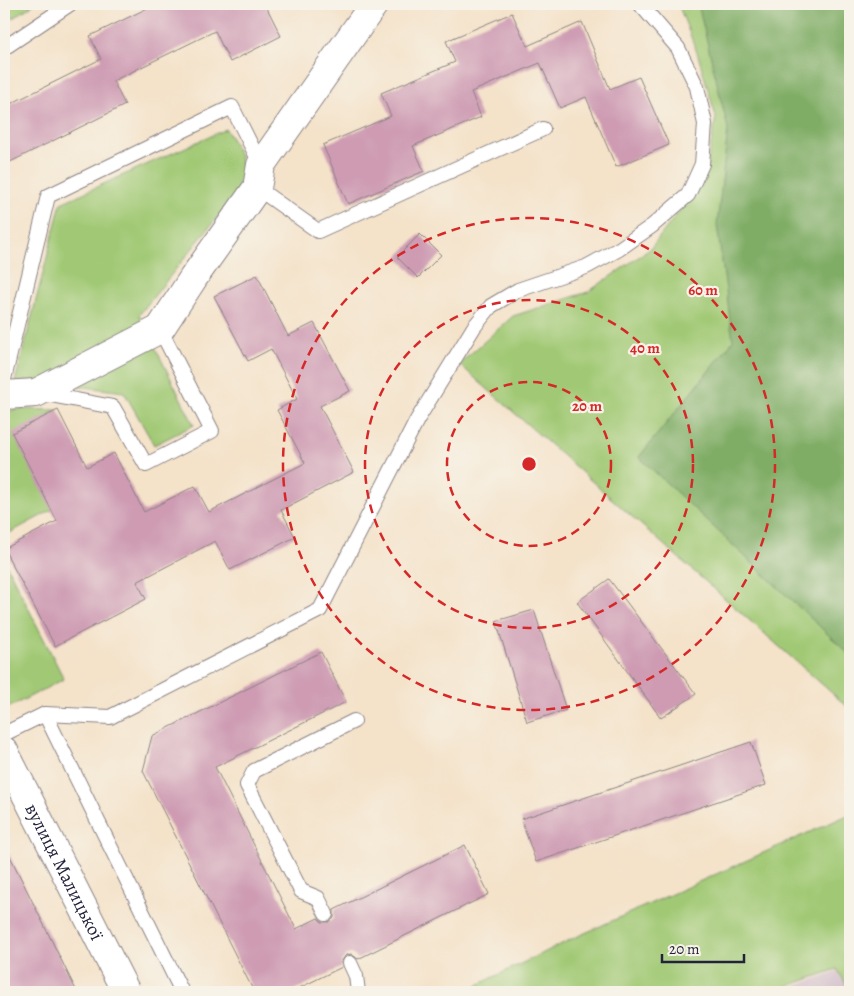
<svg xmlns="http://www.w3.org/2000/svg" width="854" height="996" viewBox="0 0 854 996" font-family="Alegreya,serif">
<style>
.industrial{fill:#d1bdcb}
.green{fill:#a1c974;stroke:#627658}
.forest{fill:#80ad66;stroke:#516850}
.building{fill:#ce9bb3}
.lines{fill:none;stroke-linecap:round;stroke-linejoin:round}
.lane-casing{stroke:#8b8282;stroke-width:16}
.street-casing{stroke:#8b8282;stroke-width:30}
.lane{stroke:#fff;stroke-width:14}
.street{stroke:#fff;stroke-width:28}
.ring{fill:none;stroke:#d62828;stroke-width:2.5;stroke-dasharray:9 6}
.labels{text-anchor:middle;stroke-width:4.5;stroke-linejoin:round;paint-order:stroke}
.street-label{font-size:19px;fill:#22223b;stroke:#f7f3e8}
.centre{fill:#d62828;stroke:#f7f3e8;stroke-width:2.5}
.ring-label{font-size:15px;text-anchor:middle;font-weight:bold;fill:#d62828;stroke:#f7f3e8;stroke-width:4.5;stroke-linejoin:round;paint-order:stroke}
</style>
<rect width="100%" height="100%" fill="#f7f3e8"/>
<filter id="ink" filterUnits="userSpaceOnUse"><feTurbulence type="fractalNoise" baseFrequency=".02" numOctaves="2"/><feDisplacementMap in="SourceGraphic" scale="10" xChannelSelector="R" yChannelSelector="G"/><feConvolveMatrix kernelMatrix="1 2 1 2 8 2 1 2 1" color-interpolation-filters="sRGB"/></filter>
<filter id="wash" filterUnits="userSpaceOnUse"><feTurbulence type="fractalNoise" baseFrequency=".0096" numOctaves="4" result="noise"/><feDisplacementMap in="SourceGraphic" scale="20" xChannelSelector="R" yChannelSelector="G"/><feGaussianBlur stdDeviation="1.12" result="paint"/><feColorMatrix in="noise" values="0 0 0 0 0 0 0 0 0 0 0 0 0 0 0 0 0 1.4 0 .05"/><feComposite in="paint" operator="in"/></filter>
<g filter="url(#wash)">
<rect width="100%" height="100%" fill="#f4e2c9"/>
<path class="industrial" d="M 837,971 L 850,992 L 778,992 Z"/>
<g class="green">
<path d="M 4,4 L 34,4 L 4,24 Z"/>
<path d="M 678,4 L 850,4 L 850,709 L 459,364 L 513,316 L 588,292 L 650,249 L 705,178 L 716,117 L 698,55 Z"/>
<path d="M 226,129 L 240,155 L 244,184 L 139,315 L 194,425 L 154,445 L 124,392 L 40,381 L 15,382 L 61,203 Z"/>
<path d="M 23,409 L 58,410 L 13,434 L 52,510 L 4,536 L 4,411 Z"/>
<path d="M 4,560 L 64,679 L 4,710 Z"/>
<path d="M 850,814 L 850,991 L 837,969 L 771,992 L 463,992 L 576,937 Z"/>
</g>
<path class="forest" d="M 698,4 L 850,4 L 850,655 L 639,457 L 733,341 L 717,225 L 728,129 Z"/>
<g id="blocks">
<g class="building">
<path d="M 156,4 L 265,4 L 281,36 L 230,62 L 215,31 L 113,81 L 125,105 L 4,165 L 4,107 L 101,59 L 90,36 Z"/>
<path d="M 512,13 L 527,46 L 582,22 L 610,89 L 639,77 L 669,145 L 616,167 L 586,97 L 560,108 L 540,63 L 471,92 L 481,117 L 413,146 L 424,171 L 348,204 L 323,145 L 391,116 L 381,93 L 455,62 L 446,41 Z"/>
<path d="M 420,234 L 441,255 L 418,278 L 397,257 Z"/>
<path d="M 257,275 L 288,336 L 314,323 L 350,391 L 320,406 L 354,472 L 281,510 L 295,537 L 230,570 L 215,541 L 137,582 L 146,599 L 55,646 L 4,549 L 57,521 L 12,433 L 58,410 L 87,467 L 114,453 L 144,512 L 195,486 L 209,512 L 305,463 L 277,410 L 297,399 L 271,349 L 248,361 L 214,296 Z"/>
<path d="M 609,579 L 696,694 L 661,718 L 577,602 Z"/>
<path d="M 534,610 L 566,710 L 527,722 L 496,621 Z"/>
<path d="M 321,652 L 346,702 L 215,767 L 296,929 L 318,918 L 322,922 L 329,922 L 334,918 L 334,910 L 465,845 L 489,894 L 358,959 L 351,954 L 346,955 L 341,962 L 342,967 L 291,992 L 254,992 L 143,771 L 152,736 Z"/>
<path d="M 751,742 L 766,785 L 536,862 L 521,819 Z"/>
<path d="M 4,844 L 77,992 L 4,992 Z"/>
</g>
</g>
</g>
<g filter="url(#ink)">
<use href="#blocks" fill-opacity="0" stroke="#8b8282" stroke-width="1"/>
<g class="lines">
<g class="lane-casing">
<g id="lane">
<path d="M 4,48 L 70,4"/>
<path d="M 257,188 L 318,231 L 543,129"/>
<path d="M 4,379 L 48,196 L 232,107 L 261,165"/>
<path d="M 40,393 L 113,407 L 146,465 L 212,431 L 160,329"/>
<path d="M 45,714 L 182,992"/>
<path d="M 4,734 L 45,714 L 110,717 L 320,610 L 417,420 L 474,327 L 491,306 L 518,290 L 586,267 L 619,249 L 652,226 L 688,195 L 702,164 L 705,124 L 697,87 L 678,48 L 640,4"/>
<path d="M 326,914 L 318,898 L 301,891 L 247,785 L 254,771 L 354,721"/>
<path d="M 350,963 L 356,976 L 358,992"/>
</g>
</g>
<g class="street-casing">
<g id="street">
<path d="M 4,395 L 36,393 L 160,329 L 194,277 L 257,188 L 261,165 L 374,4"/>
<path id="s1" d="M 4,751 L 126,992"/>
</g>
</g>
<use href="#lane" class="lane"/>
<use href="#street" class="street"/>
</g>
</g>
<g class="ring">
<circle cx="529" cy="464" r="82"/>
<circle cx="529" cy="464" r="164"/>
<circle cx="529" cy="464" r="246"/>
</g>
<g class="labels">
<g class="street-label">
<text dy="7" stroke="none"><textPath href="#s1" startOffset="135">вулиця Малицької</textPath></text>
</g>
</g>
<circle cx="529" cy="464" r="8" class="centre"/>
<g class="ring-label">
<text x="703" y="295">60 m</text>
<text x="645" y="353">40 m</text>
<text x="587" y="411">20 m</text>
</g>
<rect width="854" height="996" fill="none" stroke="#f7f3e8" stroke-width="20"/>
<path d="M662 954v8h82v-8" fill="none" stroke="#22223b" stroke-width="2.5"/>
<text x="669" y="954" font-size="15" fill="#22223b" stroke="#f7f3e8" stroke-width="4" paint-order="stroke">20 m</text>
</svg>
